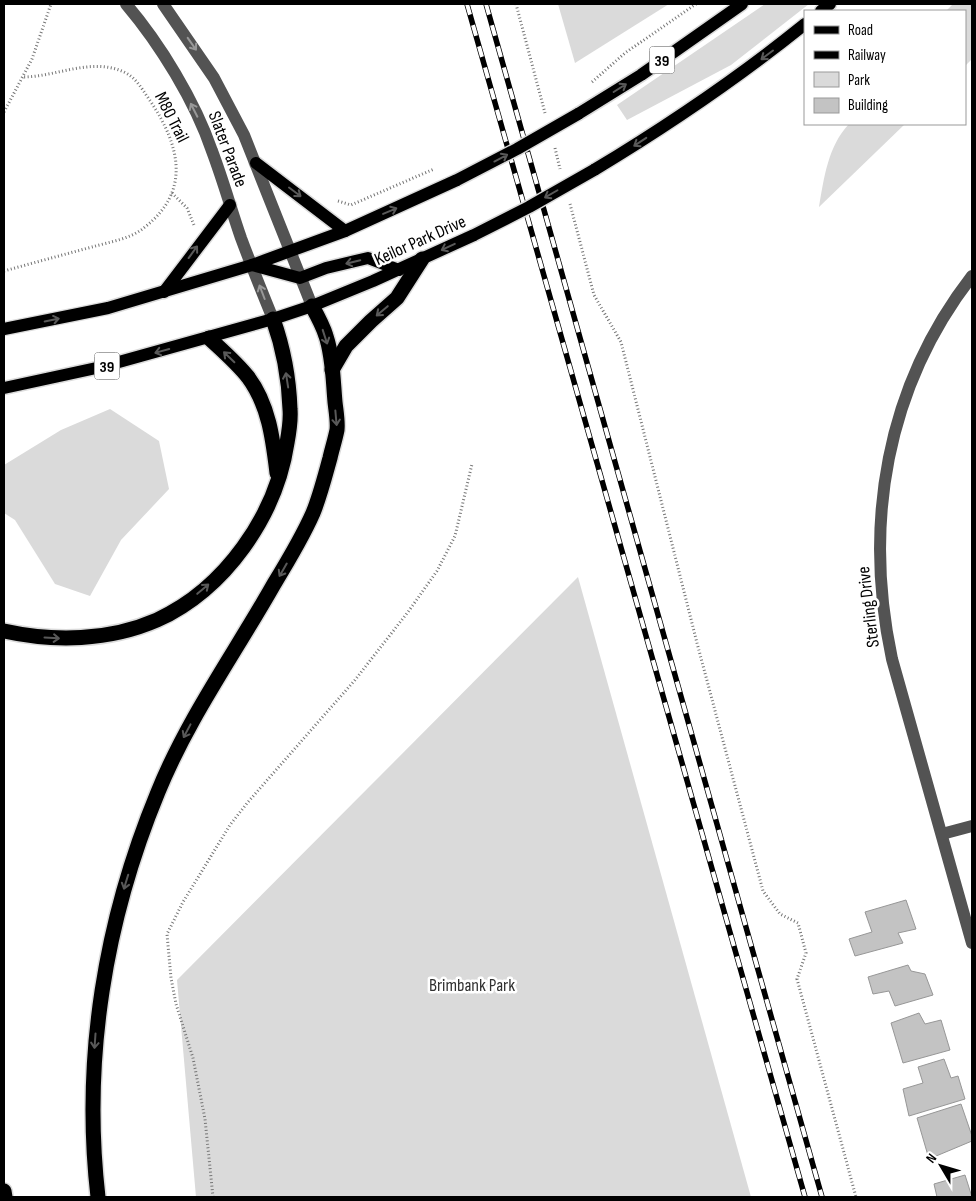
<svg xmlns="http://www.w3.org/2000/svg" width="976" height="1201" viewBox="0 0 976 1201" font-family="'Sofia Sans Condensed',sans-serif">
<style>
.green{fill:#dadada}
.building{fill:#c3c3c3;stroke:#979797}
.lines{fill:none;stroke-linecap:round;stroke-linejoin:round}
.major-casing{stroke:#dbdbdb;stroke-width:15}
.highway-casing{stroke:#dbdbdb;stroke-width:18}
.path{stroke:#757575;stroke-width:3;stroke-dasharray:1 2.5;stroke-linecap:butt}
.minor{stroke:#535353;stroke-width:12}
.major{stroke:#000;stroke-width:12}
.highway{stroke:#000;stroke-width:15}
.rail-casing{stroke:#000;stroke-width:5.5}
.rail{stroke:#fff;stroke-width:4;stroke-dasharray:11;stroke-linecap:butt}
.major-bridge-casing{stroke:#dbdbdb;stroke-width:15;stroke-linecap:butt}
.major-bridge{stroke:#000;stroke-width:12}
.oneway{stroke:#989898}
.oneway2{stroke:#595959}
.labels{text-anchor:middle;stroke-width:5;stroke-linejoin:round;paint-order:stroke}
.shield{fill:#fff;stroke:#4c4c4c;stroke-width:1}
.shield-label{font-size:16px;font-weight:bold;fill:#000}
.street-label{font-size:18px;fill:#000;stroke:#fff}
.park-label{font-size:18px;fill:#313131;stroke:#fff}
</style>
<rect width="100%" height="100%" fill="#fff"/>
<g class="green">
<path d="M 558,4 L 669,4 L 575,63 Z"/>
<path d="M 765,4 L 809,4 L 731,65 L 627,120 L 617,105 Z"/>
<path d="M 953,4 L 972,4 L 972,59 L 965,66 L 965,11 L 946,11 Z"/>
<path d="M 849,124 L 905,124 L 819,207 C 824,178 828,146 849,124 Z"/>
<path d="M 110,409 L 159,441 L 169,489 L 121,540 L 90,596 L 55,584 L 15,520 L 4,513 L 4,465 L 61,430 Z"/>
<path d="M 578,577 L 751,1197 L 196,1197 L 177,980 Z"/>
</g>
<g class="building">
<path d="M 906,900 L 916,929 L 898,933 L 903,943 L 855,956 L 849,939 L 872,932 L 865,912 Z"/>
<path d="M 908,965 L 911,971 L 925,974 L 933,995 L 895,1006 L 889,991 L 873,994 L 868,977 Z"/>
<path d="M 919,1013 L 925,1024 L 941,1020 L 950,1050 L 903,1063 L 891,1023 Z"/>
<path d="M 944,1059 L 951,1078 L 958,1076 L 965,1099 L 909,1116 L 903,1089 L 923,1083 L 918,1067 Z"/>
<path d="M 961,1104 L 972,1136 L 972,1141 L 929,1159 L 917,1118 Z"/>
<path d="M 965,1175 L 972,1197 L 937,1197 L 934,1184 Z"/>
</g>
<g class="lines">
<g class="major-casing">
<g id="major">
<path d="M 821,11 L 830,4"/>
<path d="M 578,114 L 641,75 L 742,4"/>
<path d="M 256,163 L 345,231"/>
<path d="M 594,170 C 667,126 738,78 805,24"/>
<path d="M 252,265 L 300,278 L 326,268 L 368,258 L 399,270"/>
<path d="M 164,292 L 230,205"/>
<path d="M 4,329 L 108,308 L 252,265 L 345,231 L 457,180"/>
<path d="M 4,388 L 101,367 L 273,319 L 312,306 L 373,281 L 474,235"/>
</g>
</g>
<g class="highway-casing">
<g id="highway">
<path d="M 209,338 C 223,351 237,363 248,377 C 269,405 273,440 277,473"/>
<path d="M 332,370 L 346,346 L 371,321 L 397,298 L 422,259"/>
<path d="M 4,631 C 54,642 109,641 157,620 C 225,589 276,516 287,443 C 289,432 291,420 290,409 C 289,380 283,347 273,319"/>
<path d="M 4,1191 L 5,1197"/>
<path d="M 98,1197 C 82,1059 105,920 158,792 C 188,718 235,653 274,584 C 288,561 302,538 313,513 C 320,496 325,476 330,458 C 332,449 335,440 337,430 C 338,422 336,411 335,402 C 333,380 333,357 326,336 C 323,326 317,315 312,306"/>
</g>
</g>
<g class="path">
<path d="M 516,4 L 545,113"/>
<path d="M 592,82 L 625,53 L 696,4"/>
<path d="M 4,112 L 32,59 L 51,4"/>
<path d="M 555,148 L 560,169"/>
<path d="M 172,193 L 187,208 L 194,225"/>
<path d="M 338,201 L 351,205 L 434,169"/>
<path d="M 570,204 L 594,295 L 621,342 L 697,643 L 763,891 L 780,914 L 798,923 L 806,953 L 797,979 L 856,1197"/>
<path d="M 4,271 C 33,263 62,255 92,247 C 109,242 131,239 145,227 C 191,191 180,146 151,102 C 143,91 137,78 124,72 C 91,57 56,77 23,77"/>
<path d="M 213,1197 L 205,1119 L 193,1058 L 176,1004 L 171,978 L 167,934 L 183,902 L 230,825 L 248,802 L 355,680 L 408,612 L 437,571 L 455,536 L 472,464"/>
</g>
<g class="minor">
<path d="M 126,4 C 160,44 195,101 212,151 C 223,180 231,209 241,238 C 251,265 262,292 273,319"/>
<path d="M 163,4 L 214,78 L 244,135 L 312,306"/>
<path d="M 972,276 C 886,387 863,523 892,659 L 972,943"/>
<path d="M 942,834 L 972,826"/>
</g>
<use href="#major" class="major"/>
<use href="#highway" class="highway"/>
<g class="rail-casing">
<g id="rail">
<path d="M 467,4 L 805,1197"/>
<path d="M 486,4 L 822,1197"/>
</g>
</g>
<use href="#rail" class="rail"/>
<g class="major-bridge-casing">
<g id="major-bridge">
<path d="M 457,180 L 517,149 L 578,114"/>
<path d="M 474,235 L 529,207 L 594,170"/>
</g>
</g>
<use href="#major-bridge" class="major-bridge"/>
</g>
<defs><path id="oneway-shaft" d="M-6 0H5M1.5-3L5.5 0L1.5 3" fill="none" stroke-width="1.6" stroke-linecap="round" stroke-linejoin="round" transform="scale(1.25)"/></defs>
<g class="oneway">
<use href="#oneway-shaft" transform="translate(192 44) rotate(55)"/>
<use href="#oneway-shaft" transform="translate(194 110) rotate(-117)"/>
<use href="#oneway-shaft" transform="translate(262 292) rotate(-111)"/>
</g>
<g class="oneway2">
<use href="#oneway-shaft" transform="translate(767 55) rotate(143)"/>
<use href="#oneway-shaft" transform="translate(620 88) rotate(-32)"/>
<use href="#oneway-shaft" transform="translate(640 142) rotate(147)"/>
<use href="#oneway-shaft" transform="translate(501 158) rotate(-28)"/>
<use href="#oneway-shaft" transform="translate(295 192) rotate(37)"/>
<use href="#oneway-shaft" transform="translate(551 194) rotate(150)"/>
<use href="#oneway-shaft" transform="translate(390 211) rotate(-23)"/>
<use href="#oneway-shaft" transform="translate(448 247) rotate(155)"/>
<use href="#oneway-shaft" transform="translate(193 252) rotate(-54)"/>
<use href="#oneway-shaft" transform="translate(353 262) rotate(166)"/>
<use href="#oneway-shaft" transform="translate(382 311) rotate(140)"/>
<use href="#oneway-shaft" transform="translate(52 320) rotate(-12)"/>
<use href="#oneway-shaft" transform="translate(325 337) rotate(72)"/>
<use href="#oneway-shaft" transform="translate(162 351) rotate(165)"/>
<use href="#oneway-shaft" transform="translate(229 357) rotate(-136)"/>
<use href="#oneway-shaft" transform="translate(287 380) rotate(-99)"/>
<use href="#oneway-shaft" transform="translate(336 418) rotate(85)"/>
<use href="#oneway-shaft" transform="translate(283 570) rotate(120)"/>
<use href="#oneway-shaft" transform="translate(203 589) rotate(-40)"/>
<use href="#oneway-shaft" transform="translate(52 638) rotate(3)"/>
<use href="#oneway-shaft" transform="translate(187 731) rotate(118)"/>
<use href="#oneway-shaft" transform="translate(126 882) rotate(107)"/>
<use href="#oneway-shaft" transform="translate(95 1041) rotate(94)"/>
</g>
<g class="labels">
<g class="shield">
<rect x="649.5" y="46.5" width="25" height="27" rx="4"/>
<rect x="94.5" y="352.5" width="25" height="27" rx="4"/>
</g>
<g class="shield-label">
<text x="662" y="66">39</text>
<text x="107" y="372">39</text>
</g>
<g class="street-label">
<text transform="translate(172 117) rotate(63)" y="6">M80 Trail</text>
<text transform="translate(228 149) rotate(69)" y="6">Slater Parade</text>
<text transform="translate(420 240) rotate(-24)" y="6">Keilor Park Drive</text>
<text transform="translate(868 607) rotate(-97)" y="6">Sterling Drive</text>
</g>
<g class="park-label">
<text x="472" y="991">Brimbank Park</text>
</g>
</g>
<rect width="976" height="1201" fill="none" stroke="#000000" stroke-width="10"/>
<rect x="804" y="10" width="162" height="115" fill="#ffffff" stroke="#999999"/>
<rect x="814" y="26" width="25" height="8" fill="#000000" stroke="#999999"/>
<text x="848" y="35" font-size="15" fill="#000000">Road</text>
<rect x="814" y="51" width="25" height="8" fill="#000000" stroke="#999999"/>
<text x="848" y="60" font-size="15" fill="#000000">Railway</text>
<rect x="814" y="72" width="25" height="15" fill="#dadada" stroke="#999999"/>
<text x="848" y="85" font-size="15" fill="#000000">Park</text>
<rect x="814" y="98" width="25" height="15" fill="#c3c3c3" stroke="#999999"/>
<text x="848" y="110" font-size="15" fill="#000000">Building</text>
<g transform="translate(941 1166) rotate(308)" stroke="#ffffff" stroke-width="4" paint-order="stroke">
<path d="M0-4L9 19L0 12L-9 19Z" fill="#000000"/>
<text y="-8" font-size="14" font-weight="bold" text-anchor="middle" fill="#000000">N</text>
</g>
</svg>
